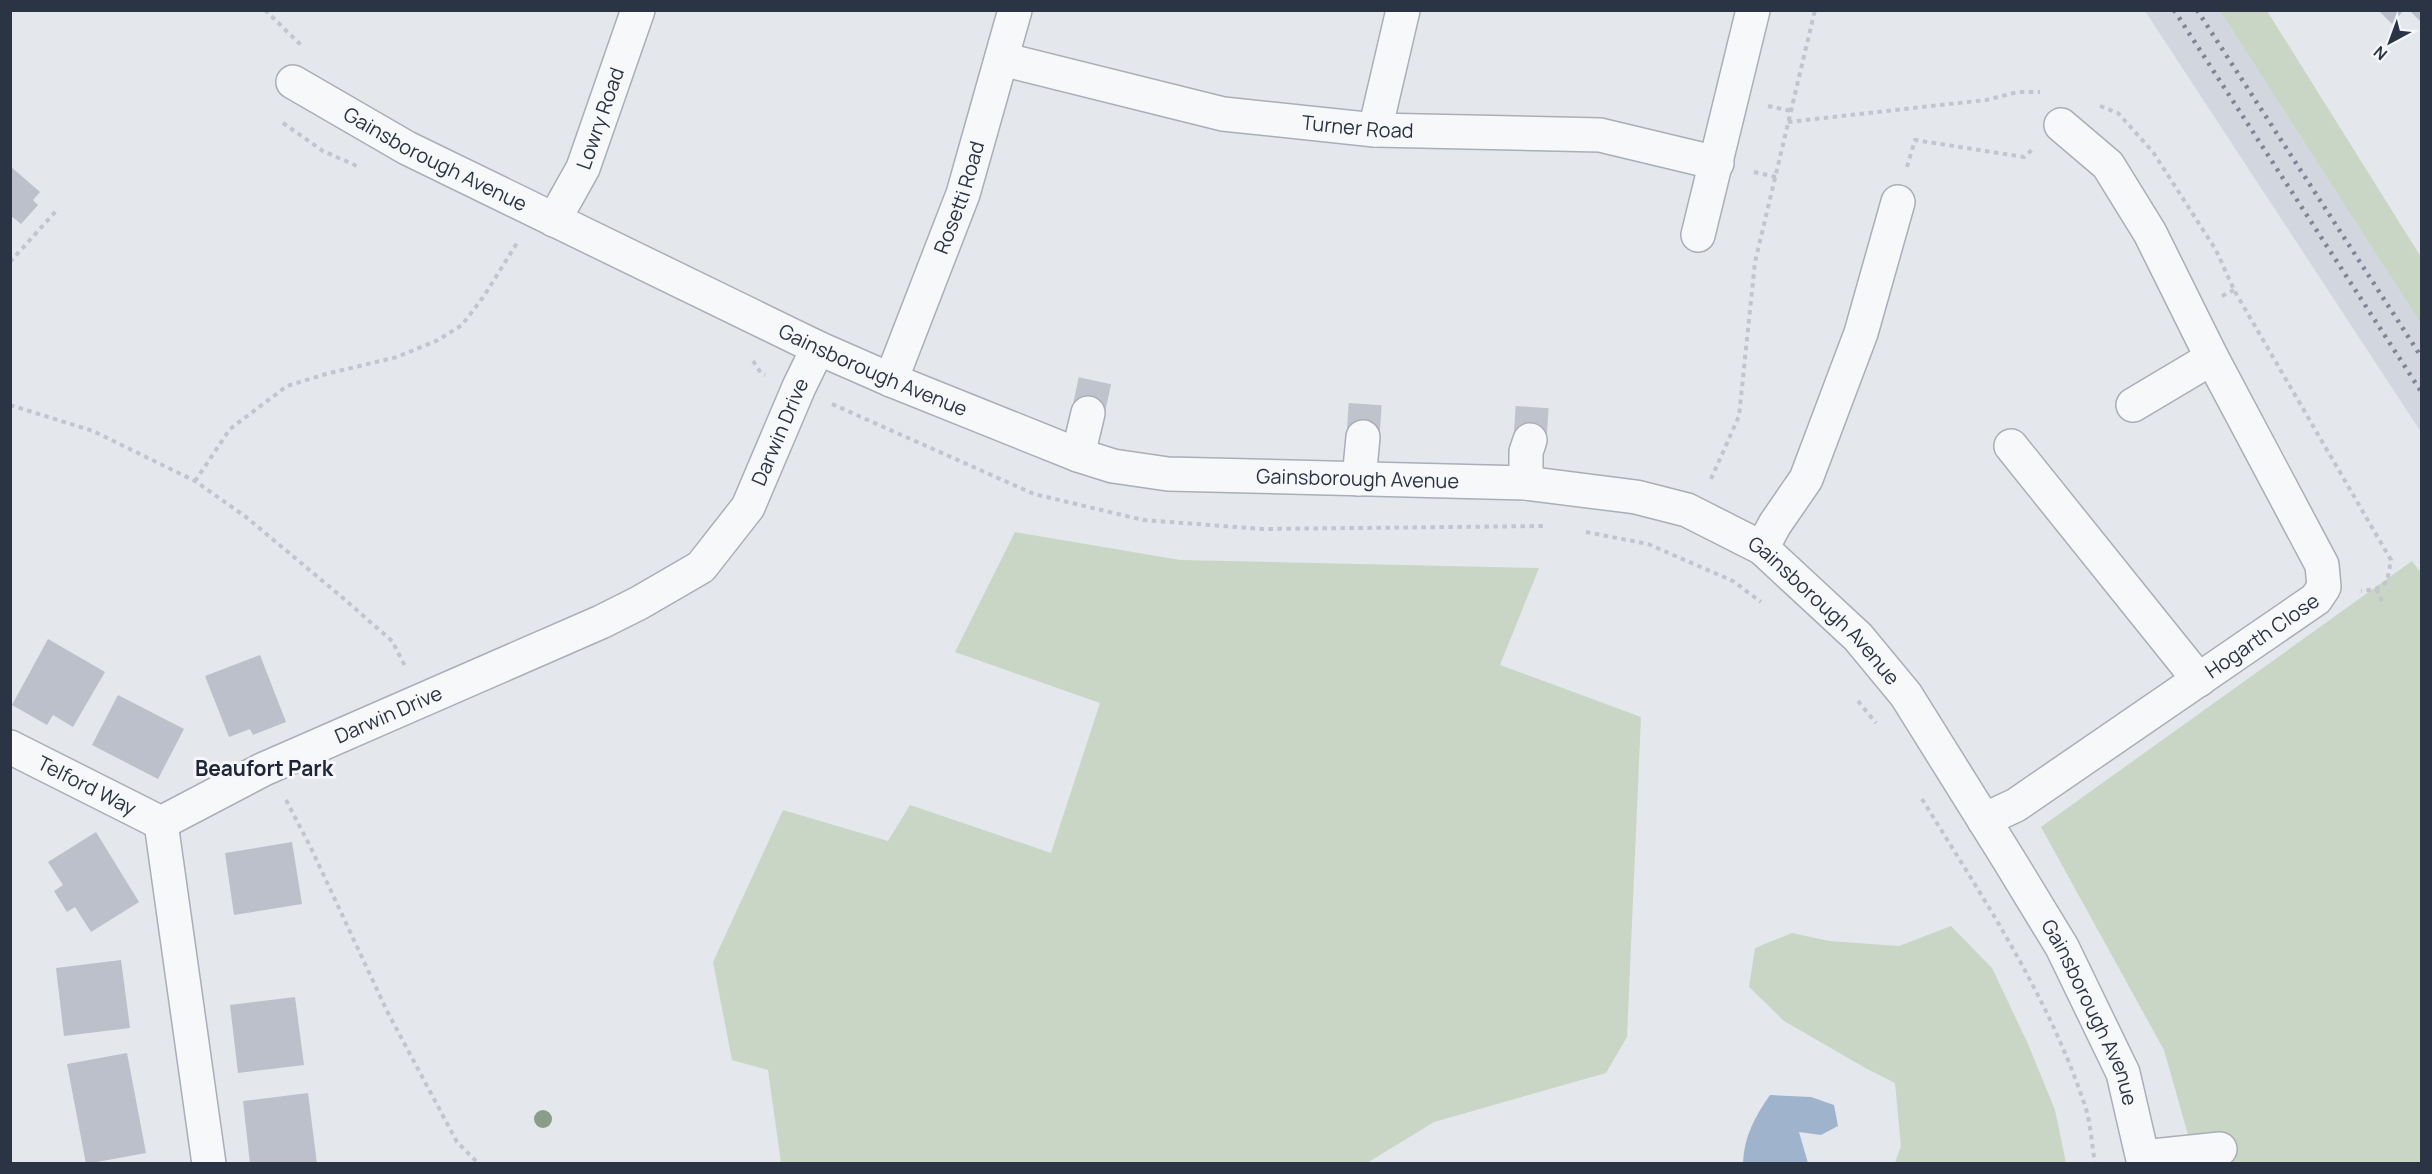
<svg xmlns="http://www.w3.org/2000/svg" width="2432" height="1174" viewBox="0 0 2432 1174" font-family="Manrope,sans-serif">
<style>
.built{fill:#d2d6de}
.green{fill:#c9d6c5}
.water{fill:#9fb4cc}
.building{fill:#bbc0ca}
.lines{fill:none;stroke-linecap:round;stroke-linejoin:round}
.minor-tunnel{stroke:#bfc3cb;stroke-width:33;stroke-dasharray:33 16;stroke-linecap:butt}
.minor-casing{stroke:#a9aeb7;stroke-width:36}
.path{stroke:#c2c5cb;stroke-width:4;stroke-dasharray:4.5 4.5;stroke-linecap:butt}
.minor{stroke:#f7f8fa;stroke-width:33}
.rail{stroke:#7d8696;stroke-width:4.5;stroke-dasharray:3 6;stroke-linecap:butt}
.tree{fill:#899d89}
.labels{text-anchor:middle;stroke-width:6;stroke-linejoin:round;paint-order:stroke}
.street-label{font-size:20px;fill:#2b3445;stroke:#f4f6f9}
.neighbourhood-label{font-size:21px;font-weight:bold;fill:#1d2536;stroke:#f4f6f9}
</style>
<rect width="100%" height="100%" fill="#e4e7ec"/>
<path class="built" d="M 2145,11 L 2220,11 L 2421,324 L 2421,432 Z"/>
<g class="green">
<path d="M 2220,11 L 2267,11 L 2421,257 L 2421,324 Z"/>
<path d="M 1015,532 L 1180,560 L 1539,568 L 1500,665 L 1641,717 L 1627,1037 L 1606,1073 L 1434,1122 L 1367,1163 L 781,1163 L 768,1070 L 732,1060 L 713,962 L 783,810 L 888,841 L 910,805 L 1051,853 L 1100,703 L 955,652 Z"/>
<path d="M 2412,561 L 2422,574 L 2421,1163 L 2196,1163 L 2164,1050 L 2041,827 Z"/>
<path d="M 1951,926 L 1992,968 L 2028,1044 L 2055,1110 L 2066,1163 L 1895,1163 L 1901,1146 L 1895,1083 L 1867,1069 L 1784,1021 L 1749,987 L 1755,948 L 1792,933 L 1829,941 L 1899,946 Z"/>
</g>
<path class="water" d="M 1770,1095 L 1811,1097 L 1834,1105 L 1838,1126 L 1821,1135 L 1799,1132 L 1808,1163 L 1743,1163 C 1744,1137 1755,1116 1770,1095 Z"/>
<g class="building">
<path d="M 2378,10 L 2404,10 L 2392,24 Z"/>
<path d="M 2409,10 L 2422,10 L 2422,23 Z"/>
<path d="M 10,166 L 40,192 L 33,200 L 38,205 L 21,224 L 10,215 Z"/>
<path d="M 48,639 L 105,672 L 73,727 L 53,715 L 47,725 L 12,705 Z"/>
<path d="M 260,655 L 286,722 L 253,735 L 250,729 L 229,737 L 205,676 Z"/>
<path d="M 118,695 L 184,729 L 158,779 L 92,745 Z"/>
<path d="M 96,832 L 139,902 L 91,932 L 75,907 L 67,912 L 54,891 L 63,885 L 48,862 Z"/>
<path d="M 292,842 L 302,904 L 234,915 L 225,853 Z"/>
<path d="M 121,960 L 130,1028 L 64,1036 L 56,968 Z"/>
<path d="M 295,997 L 304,1065 L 238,1073 L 230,1005 Z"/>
<path d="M 127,1053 L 146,1153 L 86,1164 L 67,1064 Z"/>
<path d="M 308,1093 L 317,1164 L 250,1164 L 243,1101 Z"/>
</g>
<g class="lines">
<g class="minor-tunnel">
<path d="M 1088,413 L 1097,371"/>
<path d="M 1363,437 L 1366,391"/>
<path d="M 1530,440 L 1533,394"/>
</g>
<g class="minor-casing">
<g id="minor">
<path id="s1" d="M 1002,59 L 1223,114 L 1375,130 L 1600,135 L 1717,163"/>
<path id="s2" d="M 293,82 L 407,148 L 818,348 L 891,380 L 1078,455 L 1113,466 L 1168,474 L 1526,483 L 1636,497 L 1687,510 L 1762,548 L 1858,637 L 1906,695 L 2009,860 L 2062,947 L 2123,1073 L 2144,1164"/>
<path d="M 1375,130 L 1403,10"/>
<path id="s3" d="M 554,220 L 583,168 L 638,10"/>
<path d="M 1698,235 L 1753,10"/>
<path id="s4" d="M 891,380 L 963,194 L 1015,10"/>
<path d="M 2133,405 L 2212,358"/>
<path d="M 2011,446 L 2199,680"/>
<path d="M 1078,455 L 1088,413"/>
<path d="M 1359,479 L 1363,437"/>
<path d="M 1526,483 L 1526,452 L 1530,440"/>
<path d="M 1762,548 L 1775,524 L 1806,479 L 1861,333 L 1898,202"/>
<path id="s5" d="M 10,747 L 161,823"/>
<path id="s6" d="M 1984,820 L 2016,805 L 2316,599 L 2324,587 L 2322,565 L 2212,358 L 2150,233 L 2108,165 L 2061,125"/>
<path id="s7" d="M 161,823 L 264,769 L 601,622 L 639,603 L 701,567 L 748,507 L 799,387 L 818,348"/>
<path d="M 161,823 L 209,1164"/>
<path d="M 2143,1157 L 2220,1149"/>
</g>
</g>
<g class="path">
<path d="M 265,10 L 301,45"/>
<path d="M 1768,106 L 1791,111"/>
<path d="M 2100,106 L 2118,113 L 2153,152 L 2216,250 L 2234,290 L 2391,560 L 2387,582 L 2376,589 L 2361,591"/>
<path d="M 1788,122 L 1986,100 L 2018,92 L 2040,92"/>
<path d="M 283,123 L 323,151 L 357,166"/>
<path d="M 1907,167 L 1915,140 L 2024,157 L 2033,149"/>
<path d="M 1754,172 L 1776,177"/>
<path d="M 10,262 L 57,210"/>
<path d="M 2222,296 L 2234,290"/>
<path d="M 753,361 L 761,373 L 765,375"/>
<path d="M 832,404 L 1034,494 L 1143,520 L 1263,529 L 1543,526"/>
<path d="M 10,405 L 93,431 L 195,481 L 246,517 L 343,598 L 392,641 L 405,666"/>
<path d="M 1711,479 L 1739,416 L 1755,262 L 1815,10"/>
<path d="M 195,481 L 230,429 L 287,386 L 326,374 L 397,357 L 438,340 L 462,325 L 484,296 L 517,243"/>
<path d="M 1586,532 L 1648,544 L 1733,581 L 1761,602"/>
<path d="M 2376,589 L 2384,605"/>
<path d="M 1858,701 L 1876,723"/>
<path d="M 1922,799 C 1983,898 2050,998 2086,1109 C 2091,1126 2092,1146 2095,1164"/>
<path d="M 286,800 L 311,848 L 387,1011 L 457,1142 L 479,1164"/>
</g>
<use href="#minor" class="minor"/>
<g class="rail">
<path d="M 2174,10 L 2422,393"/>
<path d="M 2197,10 L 2422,358"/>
</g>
</g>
<circle class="tree" cx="543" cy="1119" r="9"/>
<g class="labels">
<g class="street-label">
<text dy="7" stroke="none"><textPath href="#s3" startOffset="112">Lowry Road</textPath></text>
<text dy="7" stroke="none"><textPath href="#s1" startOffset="363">Turner Road</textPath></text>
<text dy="7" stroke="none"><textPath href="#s2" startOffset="162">Gainsborough Avenue</textPath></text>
<text dy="7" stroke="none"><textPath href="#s4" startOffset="195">Rosetti Road</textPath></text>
<text dy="7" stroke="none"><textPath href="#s2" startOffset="648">Gainsborough Avenue</textPath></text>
<text dy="7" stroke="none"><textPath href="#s7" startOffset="756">Darwin Drive</textPath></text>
<text dy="7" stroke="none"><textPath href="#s2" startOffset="1152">Gainsborough Avenue</textPath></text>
<text dy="7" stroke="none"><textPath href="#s2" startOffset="1656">Gainsborough Avenue</textPath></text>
<text dy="7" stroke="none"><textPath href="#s6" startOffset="334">Hogarth Close</textPath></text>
<text dy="7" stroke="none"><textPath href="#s7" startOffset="252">Darwin Drive</textPath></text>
<text dy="7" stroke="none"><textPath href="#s5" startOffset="86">Telford Way</textPath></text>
<text dy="7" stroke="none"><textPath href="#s2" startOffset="2142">Gainsborough Avenue</textPath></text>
</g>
<g class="neighbourhood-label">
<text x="264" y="776">Beaufort Park</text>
</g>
</g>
<rect width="2432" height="1174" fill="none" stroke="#2b3445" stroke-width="24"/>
<g transform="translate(2390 42) rotate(221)" stroke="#f4f6f9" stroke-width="4.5" paint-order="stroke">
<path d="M0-4.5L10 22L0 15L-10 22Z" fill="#2b3445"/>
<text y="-9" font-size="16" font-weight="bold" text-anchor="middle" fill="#2b3445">N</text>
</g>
</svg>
